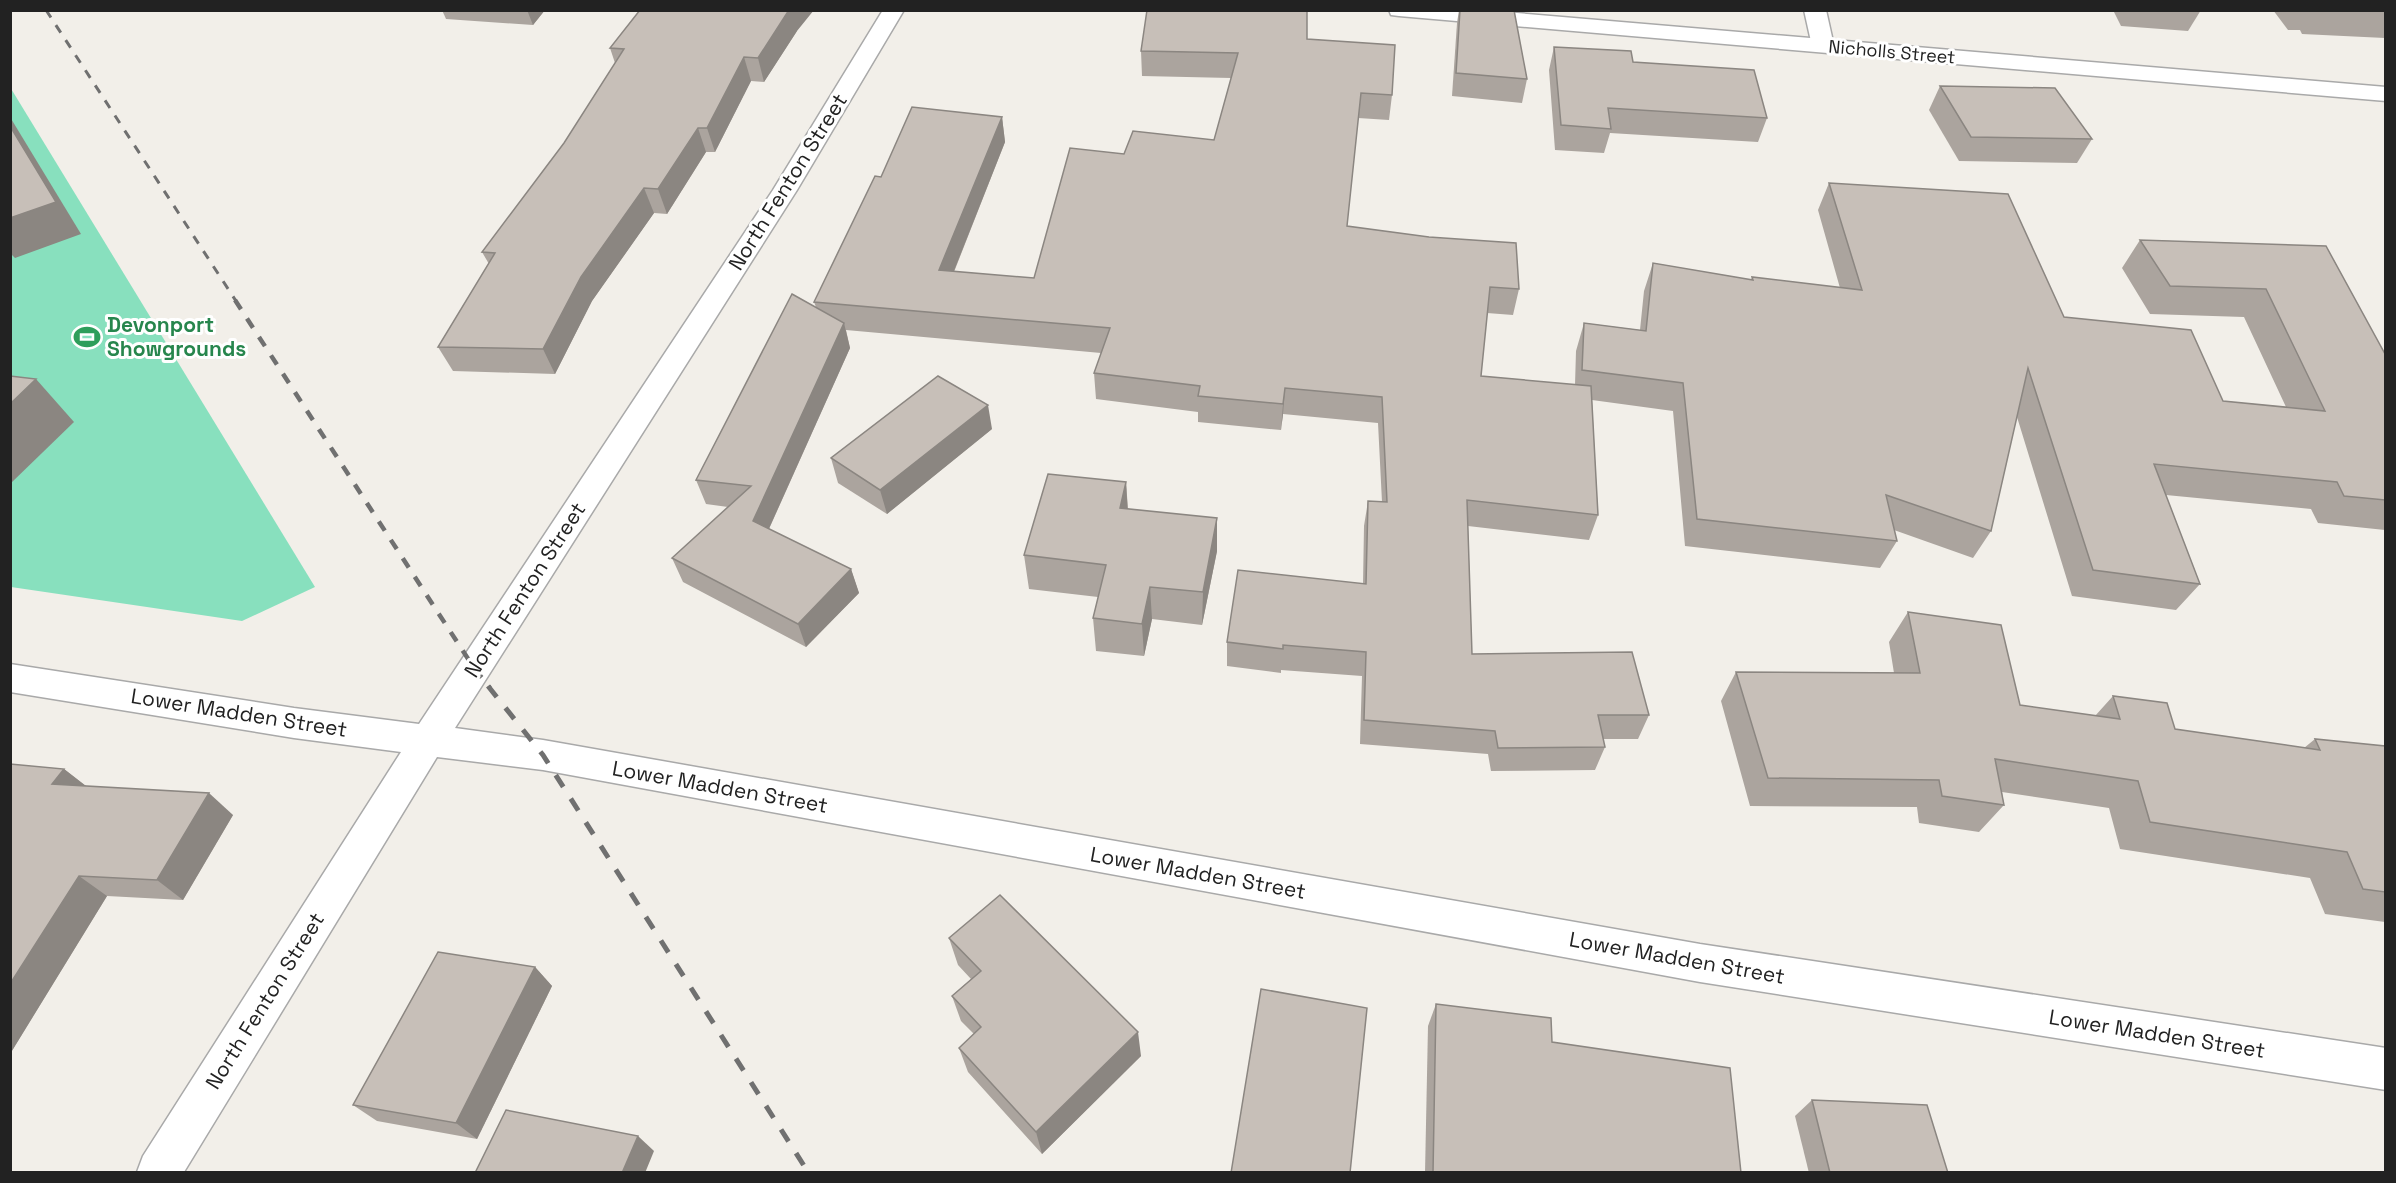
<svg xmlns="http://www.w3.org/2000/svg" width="2396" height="1183" viewBox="0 0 2396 1183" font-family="'Space Grotesk',sans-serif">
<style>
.pitch{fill:#88e0be}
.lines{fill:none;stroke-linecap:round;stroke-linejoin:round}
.minor-casing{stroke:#a9a9a9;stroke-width:3}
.tertiary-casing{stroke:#a9a9a9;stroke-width:3}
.minor{fill:#fff;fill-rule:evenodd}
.tertiary{fill:#fff;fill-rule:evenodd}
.rail-far2{stroke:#707070;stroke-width:3;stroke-dasharray:9 9;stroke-linecap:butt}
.rail-far1{stroke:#707070;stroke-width:4.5;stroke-dasharray:11 11;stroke-linecap:butt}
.rail{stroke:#707070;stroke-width:5;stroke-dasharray:14 14;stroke-linecap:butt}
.wall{fill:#aba49e}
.shaded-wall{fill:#8b8681}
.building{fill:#c7bfb8;stroke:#8b8681;stroke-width:1.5}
.labels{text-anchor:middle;stroke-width:6;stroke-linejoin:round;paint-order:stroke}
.far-street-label{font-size:18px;fill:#222;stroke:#fff}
.street-label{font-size:21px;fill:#222;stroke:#fff}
.leisure-label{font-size:21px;font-weight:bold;fill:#27864d;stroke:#fff;text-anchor:start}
</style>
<rect width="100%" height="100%" fill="#f2efe9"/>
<path class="pitch" d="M 10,87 L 315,587 L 242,621 L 11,587 Z"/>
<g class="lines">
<g class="minor-casing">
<g id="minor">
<path d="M 883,10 L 904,10 L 797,190 L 455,728 L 543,740 L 1700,944 L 2386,1048 L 2386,1090 L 1700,982 L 543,770 L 437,757 L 184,1172 L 137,1172 L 143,1156 L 401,752 L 294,738 L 10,692 L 10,664 L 294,708 L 419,724 L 773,190 Z"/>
<path d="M 1804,10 L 1826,10 L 1834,46 L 1831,51 L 1815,51 L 1812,46 Z"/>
</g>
</g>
<g class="tertiary-casing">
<path id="tertiary" d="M 1389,10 L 1481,10 L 2386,87 L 2386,101 L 1399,16 L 1391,15 Z"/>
</g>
<use href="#minor" class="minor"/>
<use href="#tertiary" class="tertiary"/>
<path class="rail-far2" d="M 46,10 L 236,301"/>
<path class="rail-far1" d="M 235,300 L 474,668 L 490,688"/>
<path class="rail" d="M 488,686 L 543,755 L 808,1172"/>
</g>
<g class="wall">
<path d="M 442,10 L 545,10 L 533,25 L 446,19 Z"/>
<path d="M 1459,10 L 1514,10 L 1527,79 L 1522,103 L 1452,96 L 1457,23 Z"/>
<path d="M 2113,10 L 2201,10 L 2188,31 L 2121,26 Z"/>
<path d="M 2273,10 L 2385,10 L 2385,38 L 2302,34 L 2300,30 L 2288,30 Z"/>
<path d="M 797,31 L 764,82 L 751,81 L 715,152 L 706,152 L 667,214 L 654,213 L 592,301 L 555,374 L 453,371 L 438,347 L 489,264 L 482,252 L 564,143 L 615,63 L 610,48 Z"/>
<path d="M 1307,39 L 1392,95 L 1389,120 L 1358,118 L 1347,226 L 1519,289 L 1513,315 L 1487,313 L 1481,376 L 1575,385 L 1576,351 L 1584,323 L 1640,330 L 1644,291 L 1653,263 L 1751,280 L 1752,277 L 1840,288 L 1818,210 L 1829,183 L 2064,317 L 2223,401 L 2286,407 L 2244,317 L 2150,314 L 2122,268 L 2140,240 L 2326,246 L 2385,354 L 2385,530 L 2318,523 L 2311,509 L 2166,495 L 2200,584 L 2176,610 L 2072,596 L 2017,417 L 1991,531 L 1973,558 L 1894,530 L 1897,541 L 1880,568 L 1685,546 L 1673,411 L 1592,400 L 1598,515 L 1589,540 L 1468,526 L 1472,654 L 1649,715 L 1638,739 L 1603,739 L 1605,747 L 1595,770 L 1491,771 L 1488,754 L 1360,744 L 1362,676 L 1281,670 L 1281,673 L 1227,666 L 1227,642 L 1363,584 L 1364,526 L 1368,501 L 1382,502 L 1378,423 L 1283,414 L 1281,430 L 1198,422 L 1198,412 L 1096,399 L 1094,373 L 1101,353 L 846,330 L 850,348 L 769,529 L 851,569 L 859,593 L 806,647 L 683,582 L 672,558 L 728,507 L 706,504 L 696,480 L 816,307 L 814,302 L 881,177 L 1002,117 L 1005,142 L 954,272 L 1034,278 L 1124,154 L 1214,140 L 1231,78 L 1142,76 L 1141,51 Z"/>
<path d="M 1554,47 L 1633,62 L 1767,118 L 1758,142 L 1610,133 L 1604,153 L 1555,150 L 1549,70 Z"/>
<path d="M 1940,86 L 2092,139 L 2077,163 L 1959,161 L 1929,110 Z"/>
<path d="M 992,429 L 887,514 L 838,483 L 831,458 Z"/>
<path d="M 1126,482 L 1128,509 L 1217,518 L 1217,551 L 1202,625 L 1152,619 L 1144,656 L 1096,651 L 1093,618 L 1098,597 L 1029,589 L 1024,555 Z"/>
<path d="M 1908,612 L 2020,705 L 2095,716 L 2113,696 L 2175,729 L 2304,748 L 2315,739 L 2385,746 L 2385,922 L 2325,914 L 2310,878 L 2120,849 L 2109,808 L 2002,792 L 2004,805 L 1979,832 L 1919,823 L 1917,807 L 1750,806 L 1721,701 L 1736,672 L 1894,673 L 1889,642 Z"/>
<path d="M 64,769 L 86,786 L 233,815 L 183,900 L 107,896 L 10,1054 Z"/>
<path d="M 949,938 L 1141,1056 L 1042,1154 L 968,1072 L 959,1048 L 974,1034 L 961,1021 L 952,996 L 971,979 L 958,965 Z"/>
<path d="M 535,967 L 552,986 L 477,1139 L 377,1121 L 353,1105 Z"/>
<path d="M 1436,1004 L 1552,1042 L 1741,1173 L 1425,1173 L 1428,1026 Z"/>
<path d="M 1812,1100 L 1948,1173 L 1809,1173 L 1795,1116 Z"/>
</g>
<g class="shaded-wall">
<path d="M 527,10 L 545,10 L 533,25 Z"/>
<path d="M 789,10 L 814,10 L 797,31 L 764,82 L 758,58 Z"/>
<path d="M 744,57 L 751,81 L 715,152 L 707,128 Z"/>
<path d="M 10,117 L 81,234 L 15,258 L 10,253 Z"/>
<path d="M 1002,117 L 1005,142 L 944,296 L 939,270 Z"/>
<path d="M 698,128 L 706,152 L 667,214 L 658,189 Z"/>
<path d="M 644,188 L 654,213 L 592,301 L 555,374 L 543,349 L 581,277 Z"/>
<path d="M 844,323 L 850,348 L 762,544 L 753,521 Z"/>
<path d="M 36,379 L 74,422 L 10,484 L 10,404 Z"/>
<path d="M 1285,388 L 1283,414 L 1281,430 L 1283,404 Z"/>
<path d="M 988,405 L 992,429 L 887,514 L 880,490 Z"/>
<path d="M 1126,482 L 1128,516 L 1120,508 Z"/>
<path d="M 1217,518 L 1217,551 L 1202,625 L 1203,592 Z"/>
<path d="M 851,569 L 859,593 L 806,647 L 798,624 Z"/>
<path d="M 1150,587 L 1152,619 L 1144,656 L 1142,624 Z"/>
<path d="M 64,769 L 91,790 L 52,784 Z"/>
<path d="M 209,793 L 233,815 L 183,900 L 157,880 Z"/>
<path d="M 79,876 L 107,896 L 10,1054 L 10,984 Z"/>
<path d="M 535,967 L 552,986 L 477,1139 L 456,1123 Z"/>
<path d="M 1138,1032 L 1141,1056 L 1042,1154 L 1036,1132 Z"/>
<path d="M 638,1136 L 654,1151 L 645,1173 L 622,1173 Z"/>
</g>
<g class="building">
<path d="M 640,10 L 789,10 L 758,58 L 744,57 L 707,128 L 698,128 L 658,189 L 644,188 L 581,277 L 543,349 L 438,347 L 495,253 L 482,252 L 564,143 L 624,49 L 610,48 Z"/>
<path d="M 1147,10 L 1307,10 L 1307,39 L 1395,45 L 1392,95 L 1361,93 L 1347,226 L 1429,237 L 1516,243 L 1519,289 L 1490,287 L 1481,376 L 1591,386 L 1598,515 L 1467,500 L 1472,654 L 1632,652 L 1649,715 L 1598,715 L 1605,747 L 1498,748 L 1495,731 L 1364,720 L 1366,652 L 1283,645 L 1283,649 L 1227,642 L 1238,570 L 1366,584 L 1368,501 L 1387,502 L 1382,397 L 1285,388 L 1283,404 L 1198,396 L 1200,386 L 1094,373 L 1110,328 L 814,302 L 875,176 L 881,177 L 912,107 L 1002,117 L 939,270 L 1034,278 L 1070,148 L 1124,154 L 1133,131 L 1214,140 L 1238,53 L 1141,51 Z"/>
<path d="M 1460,10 L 1514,10 L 1527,79 L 1456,73 Z"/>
<path d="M 1554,47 L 1631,51 L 1633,62 L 1754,70 L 1767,118 L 1608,108 L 1611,129 L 1561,125 Z"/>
<path d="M 1940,86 L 2055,88 L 2092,139 L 1971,137 Z"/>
<path d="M 10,126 L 56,202 L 10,218 Z"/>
<path d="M 1829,183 L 2008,194 L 2064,317 L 2191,330 L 2223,401 L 2325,411 L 2266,289 L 2170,286 L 2140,240 L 2326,246 L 2385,354 L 2385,500 L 2344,496 L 2337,482 L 2154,464 L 2200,584 L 2093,570 L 2028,368 L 1991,531 L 1886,495 L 1897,541 L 1697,519 L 1683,383 L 1582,370 L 1584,323 L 1646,331 L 1653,263 L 1753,280 L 1752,277 L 1862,290 Z"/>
<path d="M 792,294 L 844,323 L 753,521 L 851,569 L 798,624 L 672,558 L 751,486 L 696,480 Z"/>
<path d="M 10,376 L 36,379 L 10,404 Z"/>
<path d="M 938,376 L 988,405 L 880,490 L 831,458 Z"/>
<path d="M 1048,474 L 1126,482 L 1120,508 L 1217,518 L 1203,592 L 1150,587 L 1142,624 L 1093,618 L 1106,565 L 1024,555 Z"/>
<path d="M 1908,612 L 2001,625 L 2020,705 L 2120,719 L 2113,696 L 2167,703 L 2175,729 L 2320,750 L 2315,739 L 2385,746 L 2385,892 L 2363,889 L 2347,852 L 2150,822 L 2138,781 L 1995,759 L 2004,805 L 1942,796 L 1939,780 L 1768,778 L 1736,672 L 1920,673 Z"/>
<path d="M 10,764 L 64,769 L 52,784 L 209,793 L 157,880 L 79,876 L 10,984 Z"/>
<path d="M 1000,895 L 1138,1032 L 1036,1132 L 959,1048 L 981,1027 L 952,996 L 981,971 L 949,938 Z"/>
<path d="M 438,952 L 535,967 L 456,1123 L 353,1105 Z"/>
<path d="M 1261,989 L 1367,1008 L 1350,1173 L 1231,1173 Z"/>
<path d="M 1436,1004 L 1551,1018 L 1552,1042 L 1730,1068 L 1741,1173 L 1433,1173 Z"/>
<path d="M 1812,1100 L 1927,1105 L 1948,1173 L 1830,1173 Z"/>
<path d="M 506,1110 L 638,1136 L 622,1173 L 475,1173 Z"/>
</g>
<defs>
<g id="stadium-bare" transform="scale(2.07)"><path d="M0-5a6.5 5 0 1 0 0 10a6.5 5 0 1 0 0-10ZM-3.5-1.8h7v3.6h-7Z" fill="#2e9e5b" stroke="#fff" stroke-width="2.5" paint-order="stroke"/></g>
</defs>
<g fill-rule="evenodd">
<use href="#stadium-bare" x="87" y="337"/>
</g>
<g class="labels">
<g class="far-street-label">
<text transform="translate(1892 52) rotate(5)" y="6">Nicholls Street</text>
</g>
<g class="street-label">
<text transform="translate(788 182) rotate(-58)" y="7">North Fenton Street</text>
<text transform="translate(525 590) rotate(-57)" y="7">North Fenton Street</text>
<text transform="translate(239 713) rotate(9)" y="7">Lower Madden Street</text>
<text transform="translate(720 787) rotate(10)" y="7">Lower Madden Street</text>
<text transform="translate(1198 873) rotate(10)" y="7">Lower Madden Street</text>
<text transform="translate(1677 958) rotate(10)" y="7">Lower Madden Street</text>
<text transform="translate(265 1001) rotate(-58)" y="7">North Fenton Street</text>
<text transform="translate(2157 1034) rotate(9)" y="7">Lower Madden Street</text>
</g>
<g class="leisure-label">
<text x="107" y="332">Devonport<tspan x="107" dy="24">Showgrounds</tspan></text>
</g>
</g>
<rect width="2396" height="1183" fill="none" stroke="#222222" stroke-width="24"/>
</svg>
